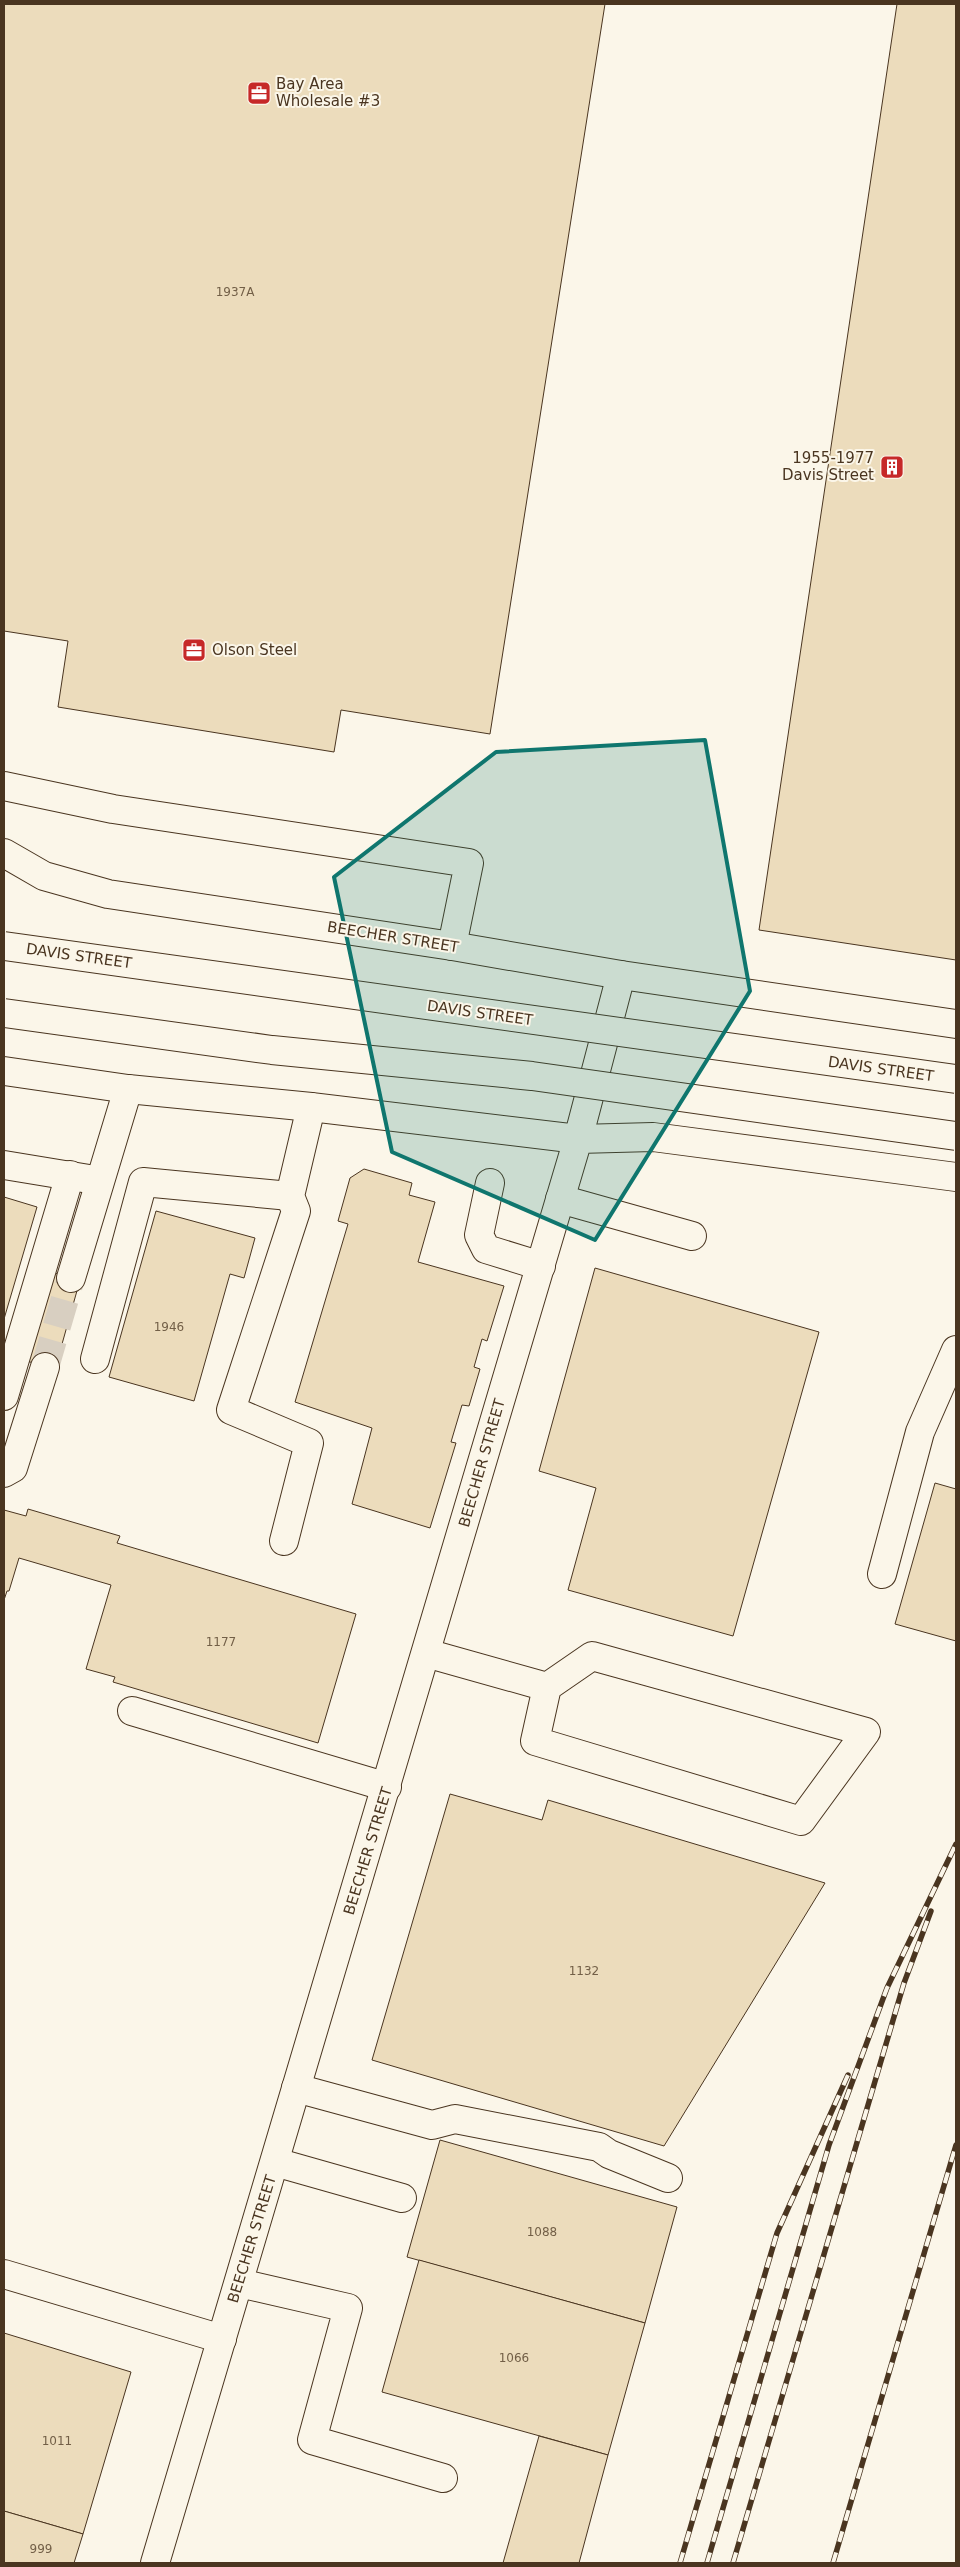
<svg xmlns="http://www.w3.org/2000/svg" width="960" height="2567" viewBox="0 0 960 2567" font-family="'DejaVu Sans',sans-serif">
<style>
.building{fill:#ecdcbc;stroke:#4a3520}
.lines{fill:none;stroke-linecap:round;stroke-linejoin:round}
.minor-tunnel{stroke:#d8cfc1;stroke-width:28;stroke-dasharray:28 14;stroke-linecap:butt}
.minor-casing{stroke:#4a3520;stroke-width:30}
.minor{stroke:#fbf6e9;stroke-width:28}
.rail-casing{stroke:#4a3520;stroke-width:5.5}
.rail{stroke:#fbf6e9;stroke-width:4;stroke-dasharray:11;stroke-linecap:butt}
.major-bridge-casing{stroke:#4a3520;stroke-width:30;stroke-linecap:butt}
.major-bridge{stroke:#fbf6e9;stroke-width:28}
.marked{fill:#0f766e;fill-opacity:0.2;stroke:#0f766e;stroke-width:4;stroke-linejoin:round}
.labels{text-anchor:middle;stroke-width:4;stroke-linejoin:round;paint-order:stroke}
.number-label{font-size:12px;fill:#725f47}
.poi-label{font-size:15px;fill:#4a3520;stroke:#fbf6e9;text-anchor:start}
.street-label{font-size:15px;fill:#4a3520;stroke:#fbf6e9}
</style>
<rect width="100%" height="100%" fill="#fbf6e9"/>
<g class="building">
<path d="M 4,4 L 605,4 L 490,734 L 341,710 L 334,752 L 58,707 L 68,641 L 4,631 Z"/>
<path d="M 897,4 L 956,4 L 956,960 L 759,930 Z"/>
<path d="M 364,1169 L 412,1183 L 409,1195 L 435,1202 L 418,1262 L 504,1286 L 487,1341 L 482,1339 L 474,1367 L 480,1369 L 469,1406 L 462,1405 L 451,1442 L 456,1443 L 430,1528 L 352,1504 L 372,1428 L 295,1402 L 348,1224 L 338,1221 L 350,1178 Z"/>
<path d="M 4,1197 L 37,1207 L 4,1319 Z"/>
<path d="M 156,1211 L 255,1238 L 244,1278 L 230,1274 L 194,1401 L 109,1377 Z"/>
<path d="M 595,1268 L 819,1332 L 733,1636 L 568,1590 L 596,1488 L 539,1471 Z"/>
<path d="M 48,1271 L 80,1280 L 55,1369 L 23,1360 Z"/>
<path d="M 935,1483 L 956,1489 L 956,1641 L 895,1624 Z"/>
<path d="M 28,1509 L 120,1536 L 117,1543 L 356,1614 L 318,1743 L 113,1682 L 115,1677 L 86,1669 L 111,1585 L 19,1558 L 9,1591 L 7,1591 L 4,1600 L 4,1510 L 26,1516 Z"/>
<path d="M 450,1794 L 542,1820 L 548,1800 L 825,1883 L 664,2146 L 372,2060 Z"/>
<path d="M 440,2140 L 677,2207 L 645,2323 L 407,2257 Z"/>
<path d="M 419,2260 L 645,2323 L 608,2455 L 382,2392 Z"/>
<path d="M 4,2333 L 131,2372 L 83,2534 L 4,2511 Z"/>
<path d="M 539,2436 L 608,2455 L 579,2563 L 503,2563 Z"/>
<path d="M 4,2511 L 83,2534 L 74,2563 L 4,2563 Z"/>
</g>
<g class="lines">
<path class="minor-tunnel" d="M 45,1367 L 71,1278"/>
<g class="minor-casing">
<g id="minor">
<path d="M 4,786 L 113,809 L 469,863 L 452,946"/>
<path d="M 4,853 L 44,876 L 108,894 L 452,946 L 621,975 L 578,1139 L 311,1107 L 128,1089 L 4,1071"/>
<path d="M 621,975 L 956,1024"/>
<path d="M 4,1165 L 89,1179"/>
<path d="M 490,1183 L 479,1235 L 486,1249 L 541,1266"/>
<path d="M 560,1199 L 692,1236"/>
<path d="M 71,1278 L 128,1089"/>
<path d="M 95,1359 L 143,1182 L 290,1196"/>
<path d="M 4,1396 L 70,1175"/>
<path d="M 4,1473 L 13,1468 L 45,1367"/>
<path d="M 284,1541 L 309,1443 L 231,1410 L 296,1211 L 290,1196 L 311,1107"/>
<path d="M 882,1574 L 920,1432 L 956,1350"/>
<path d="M 426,1653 L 547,1687 L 535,1741 L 801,1821 L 866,1732 L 592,1656 L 547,1687"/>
<path d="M 132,1711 L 387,1787"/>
<path d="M 296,2088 L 432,2125 L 455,2119 L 599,2147 L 609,2154 L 668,2178"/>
<path d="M 275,2162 L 402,2198"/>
<path d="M 4,2274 L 222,2339"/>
<path d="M 239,2283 L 348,2308 L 312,2440 L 443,2478"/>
<path d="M 155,2563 L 578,1139 L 653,1137 L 956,1177"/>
</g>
</g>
<use href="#minor" class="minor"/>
<g class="rail-casing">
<g id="rail">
<path d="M 680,2563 L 777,2233 L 848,2075"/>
<path d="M 707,2563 L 829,2145 L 887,1988 L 956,1844"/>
<path d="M 733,2563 L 904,1983 L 931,1911"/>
<path d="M 833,2563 L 956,2145"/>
</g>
</g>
<use href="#rail" class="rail"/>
<g class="major-bridge-casing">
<g id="major-bridge">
<path d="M 4,946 L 956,1079"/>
<path d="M 4,1013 L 272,1050 L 532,1076 L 956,1136"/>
</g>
</g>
<use href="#major-bridge" class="major-bridge"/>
</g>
<path class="marked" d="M 705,740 L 750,991 L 595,1240 L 392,1152 L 334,877 L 496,752 Z"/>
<defs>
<g id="office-square" transform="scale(1.25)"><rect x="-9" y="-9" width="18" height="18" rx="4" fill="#c62828" stroke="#fbf6e9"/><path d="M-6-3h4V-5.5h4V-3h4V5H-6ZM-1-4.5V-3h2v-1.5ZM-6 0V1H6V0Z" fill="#fff"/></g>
<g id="building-square" transform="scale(1.25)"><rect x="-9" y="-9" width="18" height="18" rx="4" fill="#c62828" stroke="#fbf6e9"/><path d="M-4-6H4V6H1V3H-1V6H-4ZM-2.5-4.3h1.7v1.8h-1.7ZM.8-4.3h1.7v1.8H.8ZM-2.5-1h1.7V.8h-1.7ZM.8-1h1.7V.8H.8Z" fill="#fff"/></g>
</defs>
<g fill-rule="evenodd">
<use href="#office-square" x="259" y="93"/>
<use href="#building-square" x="892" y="467"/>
<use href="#office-square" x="194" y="650"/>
</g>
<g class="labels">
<g class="number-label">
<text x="235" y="296">1937A</text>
<text x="169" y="1331">1946</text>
<text x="221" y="1646">1177</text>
<text x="584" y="1975">1132</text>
<text x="542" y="2236">1088</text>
<text x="514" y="2362">1066</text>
<text x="57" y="2445">1011</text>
<text x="41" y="2553">999</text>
</g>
<g class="poi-label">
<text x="276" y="89">Bay Area<tspan x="276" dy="17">Wholesale #3</tspan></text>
<text x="874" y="463" text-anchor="end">1955-1977<tspan x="874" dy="17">Davis Street</tspan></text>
<text x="212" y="655">Olson Steel</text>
</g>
<g class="street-label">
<text transform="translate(393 937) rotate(9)" y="5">BEECHER STREET</text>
<text transform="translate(79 956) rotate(8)" y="5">DAVIS STREET</text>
<text transform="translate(480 1013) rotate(8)" y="5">DAVIS STREET</text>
<text transform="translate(881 1069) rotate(8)" y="5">DAVIS STREET</text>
<text transform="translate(482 1463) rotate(-74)" y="5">BEECHER STREET</text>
<text transform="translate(368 1851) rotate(-73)" y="5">BEECHER STREET</text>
<text transform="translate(252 2239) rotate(-73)" y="5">BEECHER STREET</text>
</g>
</g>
<rect width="960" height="2567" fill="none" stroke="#4a3520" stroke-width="10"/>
</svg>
